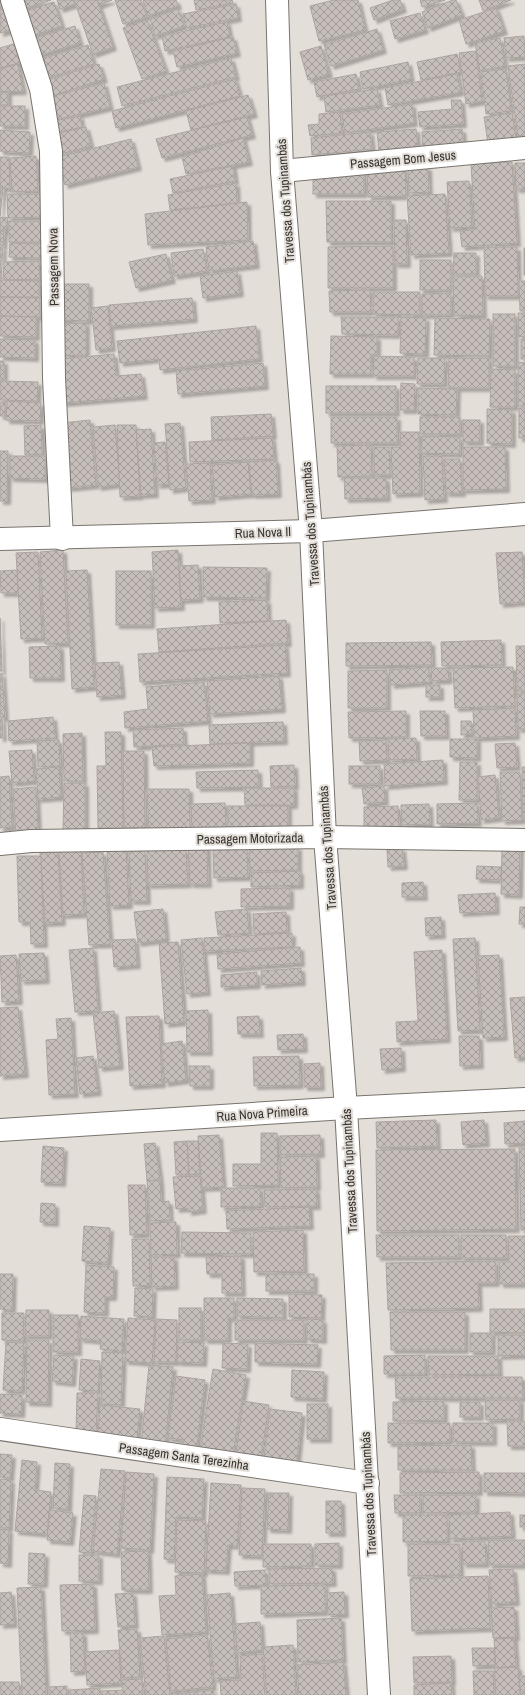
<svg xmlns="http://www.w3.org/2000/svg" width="525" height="1695" viewBox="0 0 525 1695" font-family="'Archivo Narrow',sans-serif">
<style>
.building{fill:url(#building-cross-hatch);stroke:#aca4a0;filter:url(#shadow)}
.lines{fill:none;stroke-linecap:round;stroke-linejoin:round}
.minor-casing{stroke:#79746e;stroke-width:24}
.minor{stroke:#fff;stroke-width:22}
.labels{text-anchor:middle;stroke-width:4;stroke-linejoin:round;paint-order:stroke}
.street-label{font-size:13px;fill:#363431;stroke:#e4ded8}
</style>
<defs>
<pattern id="building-cross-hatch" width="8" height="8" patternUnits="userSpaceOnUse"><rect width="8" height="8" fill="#c6beba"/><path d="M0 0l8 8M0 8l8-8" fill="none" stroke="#a29b98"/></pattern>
<filter id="shadow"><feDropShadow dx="3.5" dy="3.5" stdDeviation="1" flood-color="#0004"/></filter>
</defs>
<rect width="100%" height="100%" fill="#e4ded8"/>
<g class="building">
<path d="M 0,0 L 4,0 L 14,29 L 0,33 Z"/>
<path d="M 20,0 L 51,0 L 23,9 Z"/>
<path d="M 57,0 L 73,0 L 75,4 L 60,9 Z"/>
<path d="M 74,0 L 97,0 L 113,47 L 93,54 Z"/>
<path d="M 97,0 L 112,0 L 99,5 Z"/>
<path d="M 115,0 L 141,0 L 147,17 L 123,24 Z"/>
<path d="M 143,0 L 176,0 L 178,6 L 148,16 Z"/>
<path d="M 194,0 L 232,0 L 233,3 L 196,10 Z"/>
<path d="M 334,0 L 358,0 L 365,30 L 319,41 L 310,6 Z"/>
<path d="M 393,0 L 400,0 L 403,9 L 374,20 L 370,8 Z"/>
<path d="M 420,0 L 445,0 L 422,7 Z"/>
<path d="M 453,0 L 456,0 L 462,15 L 428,28 L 422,12 Z"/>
<path d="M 479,0 L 511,0 L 483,11 Z"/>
<path d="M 54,2 L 62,26 L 31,36 L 23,12 Z"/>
<path d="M 236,4 L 238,18 L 186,28 L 183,14 Z"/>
<path d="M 496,8 L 504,31 L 466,44 L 459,20 Z"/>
<path d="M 178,9 L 184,26 L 155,36 L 150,19 Z"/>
<path d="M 420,13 L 425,30 L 395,39 L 390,21 Z"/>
<path d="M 147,20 L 166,71 L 142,79 L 123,28 Z"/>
<path d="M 227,22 L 230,37 L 165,51 L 162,36 Z"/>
<path d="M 75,26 L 80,43 L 37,56 L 32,39 Z"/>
<path d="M 377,29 L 383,50 L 331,66 L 324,45 Z"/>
<path d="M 524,36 L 525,57 L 506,58 L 504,38 Z"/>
<path d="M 233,37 L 237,53 L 177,67 L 173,51 Z"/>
<path d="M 500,38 L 505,66 L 480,71 L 475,43 Z"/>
<path d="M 17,43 L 22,62 L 0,68 L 0,48 Z"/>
<path d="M 88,45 L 94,64 L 43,79 L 38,60 Z"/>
<path d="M 321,46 L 329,74 L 308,80 L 300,52 Z"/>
<path d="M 476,51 L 482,101 L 466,104 L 459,53 Z"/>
<path d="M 457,54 L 461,72 L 421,80 L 417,62 Z"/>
<path d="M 231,58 L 236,77 L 122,106 L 117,87 Z"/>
<path d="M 408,62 L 411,79 L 363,89 L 360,72 Z"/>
<path d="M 18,64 L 23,91 L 0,92 L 0,69 Z"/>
<path d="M 99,64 L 104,79 L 49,97 L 44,81 Z"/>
<path d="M 525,64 L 525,135 L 518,136 L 508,66 Z"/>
<path d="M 506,69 L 511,111 L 486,114 L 481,72 Z"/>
<path d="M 356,74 L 359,89 L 317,97 L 314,82 Z"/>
<path d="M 457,74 L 461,92 L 388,105 L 385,88 Z"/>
<path d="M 235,79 L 240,96 L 116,128 L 112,111 Z"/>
<path d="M 104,83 L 110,107 L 51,121 L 45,98 Z"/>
<path d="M 377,89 L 380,105 L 326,112 L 324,96 Z"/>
<rect x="0" y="92" width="8" height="13"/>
<path d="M 248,95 L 254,114 L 191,130 L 186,111 Z"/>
<path d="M 451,100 L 461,100 L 463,124 L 420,127 L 418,112 L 452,109 Z"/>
<path d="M 412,104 L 414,123 L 345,133 L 342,114 Z"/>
<rect x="0" y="106" width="25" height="20"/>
<path d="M 340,112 L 342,133 L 310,136 L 308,125 L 319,124 L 319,114 Z"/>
<path d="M 512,113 L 516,139 L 488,143 L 484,117 Z"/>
<path d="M 80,116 L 82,127 L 58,132 L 55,121 Z"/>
<path d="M 247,117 L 252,135 L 162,158 L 156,139 Z"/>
<path d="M 86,127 L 91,146 L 60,154 L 55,134 Z"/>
<path d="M 416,129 L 418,149 L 379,152 L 377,132 Z"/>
<path d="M 462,129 L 464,148 L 423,151 L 422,132 Z"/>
<path d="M 0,130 L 30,132 L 29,153 L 0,151 Z"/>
<path d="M 370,132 L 372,149 L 312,155 L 311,138 Z"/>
<path d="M 243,138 L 249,162 L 186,174 L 182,157 Z"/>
<path d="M 131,139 L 138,167 L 65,185 L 58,157 Z"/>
<path d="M 36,156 L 38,191 L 12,192 L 10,158 Z"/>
<path d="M 0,157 L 9,157 L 10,189 L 0,187 Z"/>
<path d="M 512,162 L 517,243 L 462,247 L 460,231 L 475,230 L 471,164 Z"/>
<path d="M 515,163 L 525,163 L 525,189 L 516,189 Z"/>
<path d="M 233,166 L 235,181 L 173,193 L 170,179 Z"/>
<path d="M 428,167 L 429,192 L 409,193 L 408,168 Z"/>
<path d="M 405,168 L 406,196 L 368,197 L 367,169 Z"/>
<rect x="313" y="170" width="51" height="24"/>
<path d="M 469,181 L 472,227 L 450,228 L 447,182 Z"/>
<path d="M 236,183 L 237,203 L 170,210 L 168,195 Z"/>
<path d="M 0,188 L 3,188 L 0,216 Z"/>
<path d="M 7,194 L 40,194 L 41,217 L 8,218 Z"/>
<path d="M 445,194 L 449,253 L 411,255 L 407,196 Z"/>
<path d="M 326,201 L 391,201 L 391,242 L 327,242 Z"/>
<path d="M 247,202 L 248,240 L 148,245 L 145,214 Z"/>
<path d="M 0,217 L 8,218 L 6,231 L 0,230 Z"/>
<path d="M 394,220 L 406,220 L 407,264 L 395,264 Z"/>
<rect x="9" y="221" width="34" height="21"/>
<path d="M 0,231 L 4,231 L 3,246 L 0,245 Z"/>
<path d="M 253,241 L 256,265 L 209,271 L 206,247 Z"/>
<path d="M 10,243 L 42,244 L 42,258 L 9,257 Z"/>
<path d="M 393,246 L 393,288 L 328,288 L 328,247 Z"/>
<path d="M 0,247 L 3,247 L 2,262 L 0,262 Z"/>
<path d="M 484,247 L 517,247 L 518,296 L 485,296 Z"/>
<rect x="524" y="248" width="1" height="27"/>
<path d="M 203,249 L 207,271 L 174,276 L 171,253 Z"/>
<path d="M 454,253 L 476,253 L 476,274 L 453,274 Z"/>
<path d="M 166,254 L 172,280 L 136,288 L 129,262 Z"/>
<rect x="420" y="260" width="31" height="30"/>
<path d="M 39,261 L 40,279 L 4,280 L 3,262 Z"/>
<path d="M 0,263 L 1,263 L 2,279 L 0,279 Z"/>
<path d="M 237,271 L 240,293 L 203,298 L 200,276 Z"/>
<path d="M 453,276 L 482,276 L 483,315 L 454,316 Z"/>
<path d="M 0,280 L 39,281 L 39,297 L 0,297 Z"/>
<path d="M 519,281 L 525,281 L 525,311 L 520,311 Z"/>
<path d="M 60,284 L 89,284 L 89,321 L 60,320 Z"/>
<path d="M 370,290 L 371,312 L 330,312 L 329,291 Z"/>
<path d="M 373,292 L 420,292 L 420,315 L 373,314 Z"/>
<path d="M 451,293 L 451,315 L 422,315 L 422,294 Z"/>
<path d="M 0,297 L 40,298 L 40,317 L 0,316 Z"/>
<path d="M 192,298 L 194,319 L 111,326 L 109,305 Z"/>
<path d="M 108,306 L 112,348 L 96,350 L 91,308 Z"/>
<path d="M 518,313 L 525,313 L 525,336 L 519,337 Z"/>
<rect x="493" y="314" width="22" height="52"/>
<path d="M 0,316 L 36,317 L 36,337 L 0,336 Z"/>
<path d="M 341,317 L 398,317 L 398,335 L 342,334 Z"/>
<path d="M 401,317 L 426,318 L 425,354 L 400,353 Z"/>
<path d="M 435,318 L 490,319 L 489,356 L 434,355 Z"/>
<path d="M 86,323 L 86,355 L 58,356 L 57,324 Z"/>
<path d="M 256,326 L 259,359 L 160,370 L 159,359 L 120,363 L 117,341 Z"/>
<path d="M 331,336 L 377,337 L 377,355 L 371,355 L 371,374 L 330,374 Z"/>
<path d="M 0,339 L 35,340 L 35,358 L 0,357 Z"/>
<rect x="521" y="339" width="4" height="20"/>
<path d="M 114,354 L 116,376 L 141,374 L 144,396 L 63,403 L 59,359 Z"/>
<path d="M 374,356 L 414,357 L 414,376 L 373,376 Z"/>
<path d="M 418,358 L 445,358 L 444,384 L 417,384 Z"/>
<path d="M 449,358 L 489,358 L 489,388 L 448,388 Z"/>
<rect x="0" y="361" width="4" height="19"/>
<path d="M 518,362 L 525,363 L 525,406 L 518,406 Z"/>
<path d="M 263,363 L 265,386 L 178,394 L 176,371 Z"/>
<path d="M 491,369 L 515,370 L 515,407 L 490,407 Z"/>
<path d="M 0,381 L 38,382 L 37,401 L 0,400 Z"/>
<path d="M 401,383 L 415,384 L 414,410 L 400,410 Z"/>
<rect x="326" y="386" width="70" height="27"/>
<path d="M 418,388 L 457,389 L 456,415 L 418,414 Z"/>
<path d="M 7,401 L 41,403 L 40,421 L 6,420 Z"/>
<rect x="0" y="402" width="5" height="14"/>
<rect x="519" y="408" width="6" height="30"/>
<path d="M 487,409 L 512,410 L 512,444 L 487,443 Z"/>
<path d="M 271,414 L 273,436 L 212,440 L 211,417 Z"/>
<rect x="331" y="417" width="66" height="26"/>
<rect x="420" y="417" width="40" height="17"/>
<path d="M 90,420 L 96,485 L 68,488 L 62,423 Z"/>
<rect x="463" y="420" width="17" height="22"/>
<path d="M 180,423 L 186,488 L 170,490 L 165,424 Z"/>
<path d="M 41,425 L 42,454 L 25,455 L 24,426 Z"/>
<path d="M 115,425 L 120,484 L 98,487 L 93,427 Z"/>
<path d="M 117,425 L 136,425 L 140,496 L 120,497 Z"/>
<path d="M 151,429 L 155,494 L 141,495 L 136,430 Z"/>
<path d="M 400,432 L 419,432 L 420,493 L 393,494 L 391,447 L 401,447 Z"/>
<path d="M 422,436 L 460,437 L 460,454 L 421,453 Z"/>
<path d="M 272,438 L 274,459 L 190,462 L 189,442 Z"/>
<path d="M 165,442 L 169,484 L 157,485 L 154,443 Z"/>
<path d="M 371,445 L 372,476 L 338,477 L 337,446 Z"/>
<path d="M 374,447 L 389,447 L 390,475 L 374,475 Z"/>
<path d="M 463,447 L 505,447 L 506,489 L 463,490 Z"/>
<path d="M 0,451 L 8,451 L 7,501 L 0,501 Z"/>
<path d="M 10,456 L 45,456 L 45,479 L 10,478 Z"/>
<path d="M 423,456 L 442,456 L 444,499 L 425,500 Z"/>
<path d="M 444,459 L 460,459 L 462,493 L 446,493 Z"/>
<path d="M 276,460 L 278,494 L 252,495 L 249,462 Z"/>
<path d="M 248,462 L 251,494 L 215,497 L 212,465 Z"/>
<path d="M 210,463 L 212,500 L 189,501 L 186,464 Z"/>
<path d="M 344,478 L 386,478 L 387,498 L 345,499 Z"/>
<path d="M 63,550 L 68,643 L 45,644 L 40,552 Z"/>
<path d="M 178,550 L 181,607 L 155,608 L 152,552 Z"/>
<path d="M 38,552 L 42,638 L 21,639 L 16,553 Z"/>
<path d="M 522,552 L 525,602 L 500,604 L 496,553 Z"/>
<path d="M 198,565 L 200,599 L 181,600 L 179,566 Z"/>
<path d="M 203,567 L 267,568 L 266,598 L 203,597 Z"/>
<path d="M 17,570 L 18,593 L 1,593 L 0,571 Z"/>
<path d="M 87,570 L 94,687 L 72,689 L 66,571 Z"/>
<rect x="116" y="571" width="35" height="54"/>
<path d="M 267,600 L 268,621 L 220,623 L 219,602 Z"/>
<path d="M 0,618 L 2,671 L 0,671 Z"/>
<path d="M 286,620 L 288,643 L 159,652 L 157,629 Z"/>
<path d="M 501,640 L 502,665 L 442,666 L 441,642 Z"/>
<path d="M 431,642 L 432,665 L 346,666 L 346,643 Z"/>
<path d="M 285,645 L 287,673 L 140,682 L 138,654 Z"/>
<path d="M 60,646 L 61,678 L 30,678 L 29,647 Z"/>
<path d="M 516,646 L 525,646 L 525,691 L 517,691 Z"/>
<path d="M 119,662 L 122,695 L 97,697 L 95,663 Z"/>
<path d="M 428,667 L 430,682 L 391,685 L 389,670 Z"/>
<path d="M 513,667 L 515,706 L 455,708 L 453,668 Z"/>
<path d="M 431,668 L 448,668 L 449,680 L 432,681 Z"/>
<path d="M 387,670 L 387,708 L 348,708 L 348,671 Z"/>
<path d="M 2,673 L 5,718 L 0,718 L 0,674 Z"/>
<path d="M 279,676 L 282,709 L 210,714 L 207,681 Z"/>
<path d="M 204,682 L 208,721 L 125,728 L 124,712 L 148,709 L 146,687 Z"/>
<rect x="426" y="685" width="14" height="12"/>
<path d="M 517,694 L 525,694 L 525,729 L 518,729 Z"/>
<path d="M 515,708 L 516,736 L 474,738 L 473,710 Z"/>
<path d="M 406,711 L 406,737 L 349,738 L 348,712 Z"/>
<path d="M 420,711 L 445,711 L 446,736 L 421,736 Z"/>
<path d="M 53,717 L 55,738 L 9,741 L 8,721 Z"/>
<path d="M 2,719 L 3,738 L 0,738 L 0,720 Z"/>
<path d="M 461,721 L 471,721 L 472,734 L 461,735 Z"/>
<path d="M 283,722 L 284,741 L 210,744 L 209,725 Z"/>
<path d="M 183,728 L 184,744 L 134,747 L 133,730 Z"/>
<path d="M 105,732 L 121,732 L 123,828 L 98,828 L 97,766 L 106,766 Z"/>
<path d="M 82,733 L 83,781 L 64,781 L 63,734 Z"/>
<path d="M 416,738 L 417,759 L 389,760 L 388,739 Z"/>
<path d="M 450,739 L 477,739 L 477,758 L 450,757 Z"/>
<path d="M 59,740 L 60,766 L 38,767 L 37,741 Z"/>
<path d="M 386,740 L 387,760 L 360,761 L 359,741 Z"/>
<path d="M 250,743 L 250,763 L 154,766 L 152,747 Z"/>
<path d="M 515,743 L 517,767 L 497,768 L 495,744 Z"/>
<path d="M 32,750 L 34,781 L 12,783 L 9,751 Z"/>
<path d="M 123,751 L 144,751 L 145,827 L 124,828 Z"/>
<path d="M 443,760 L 444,781 L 385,786 L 384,764 Z"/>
<path d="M 460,762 L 477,762 L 477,800 L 459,800 Z"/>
<path d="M 294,765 L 295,786 L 271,787 L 270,766 Z"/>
<rect x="349" y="766" width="31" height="18"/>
<path d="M 59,767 L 61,797 L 38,799 L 36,769 Z"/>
<path d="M 522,767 L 525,767 L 525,819 L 523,819 Z"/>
<path d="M 258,770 L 259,787 L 197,788 L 196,772 Z"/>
<path d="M 500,772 L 520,772 L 522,820 L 502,821 Z"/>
<path d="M 495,775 L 499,818 L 481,820 L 478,777 Z"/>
<path d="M 9,776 L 12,827 L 0,828 L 0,777 Z"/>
<path d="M 64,783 L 85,783 L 85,830 L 63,830 Z"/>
<path d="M 384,786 L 385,802 L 364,804 L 362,788 Z"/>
<path d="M 36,787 L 38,833 L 16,834 L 13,789 Z"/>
<path d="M 244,788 L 294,788 L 294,805 L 245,805 Z"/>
<path d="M 147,789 L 189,789 L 190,829 L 149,830 Z"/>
<path d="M 225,803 L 226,828 L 192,829 L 191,804 Z"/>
<path d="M 477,803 L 478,823 L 437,824 L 437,804 Z"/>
<path d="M 429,804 L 430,824 L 402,825 L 401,805 Z"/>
<rect x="228" y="806" width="60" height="25"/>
<path d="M 398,806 L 399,828 L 364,828 L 364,807 Z"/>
<path d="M 188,846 L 207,846 L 208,884 L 190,884 Z"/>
<path d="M 502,846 L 520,847 L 519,895 L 501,894 Z"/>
<path d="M 298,847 L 298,870 L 250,871 L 249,848 Z"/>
<path d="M 126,848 L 129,905 L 110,906 L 107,849 Z"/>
<path d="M 247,848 L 248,877 L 214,878 L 213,849 Z"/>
<path d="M 402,848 L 404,866 L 388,867 L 387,850 Z"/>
<path d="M 186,849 L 188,884 L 148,885 L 147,850 Z"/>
<path d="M 81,850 L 84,914 L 63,915 L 59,851 Z"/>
<path d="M 129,851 L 145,851 L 147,901 L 131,901 Z"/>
<path d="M 58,852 L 62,922 L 45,923 L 40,853 Z"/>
<path d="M 103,852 L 110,944 L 89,945 L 82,853 Z"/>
<path d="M 17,856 L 41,856 L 44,944 L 31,944 L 30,922 L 19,922 Z"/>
<path d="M 477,866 L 501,867 L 501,880 L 476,879 Z"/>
<path d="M 300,871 L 300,885 L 251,887 L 251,873 Z"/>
<path d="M 423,882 L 424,897 L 402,897 L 402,883 Z"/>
<path d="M 290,888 L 290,906 L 241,907 L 241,889 Z"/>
<path d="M 495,893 L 496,911 L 460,913 L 458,895 Z"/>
<path d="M 520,907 L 525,907 L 525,924 L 519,924 Z"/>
<path d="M 163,909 L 166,939 L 138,943 L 134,912 Z"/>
<path d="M 247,909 L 249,933 L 218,935 L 215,912 Z"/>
<path d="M 286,912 L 287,932 L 254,934 L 253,914 Z"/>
<path d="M 441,917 L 442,935 L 426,936 L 425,918 Z"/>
<path d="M 292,933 L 292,947 L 204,951 L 204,938 Z"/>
<path d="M 202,938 L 207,992 L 187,994 L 181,940 Z"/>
<path d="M 475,938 L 480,1030 L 458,1031 L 453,939 Z"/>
<path d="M 135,939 L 137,965 L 114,967 L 112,940 Z"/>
<path d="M 178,942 L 184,1022 L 165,1024 L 159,943 Z"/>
<path d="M 300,947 L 301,963 L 218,969 L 217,954 Z"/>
<path d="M 93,948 L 98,1011 L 75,1012 L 69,950 Z"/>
<path d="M 442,950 L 447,1039 L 397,1042 L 396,1022 L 418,1021 L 414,952 Z"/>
<path d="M 44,953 L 46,980 L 21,981 L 19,954 Z"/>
<path d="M 16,955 L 19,1001 L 2,1002 L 0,956 Z"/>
<path d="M 499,955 L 504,1037 L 483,1038 L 478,956 Z"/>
<path d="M 301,968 L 302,982 L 262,985 L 261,971 Z"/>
<path d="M 257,972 L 257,985 L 221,987 L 221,975 Z"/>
<path d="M 525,997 L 525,1057 L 515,1058 L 510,998 Z"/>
<path d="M 18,1007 L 25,1074 L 0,1076 L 0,1008 Z"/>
<path d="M 208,1010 L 209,1052 L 187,1052 L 186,1011 Z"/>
<path d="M 114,1011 L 120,1066 L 99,1068 L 93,1013 Z"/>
<path d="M 159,1016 L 162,1084 L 130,1086 L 126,1017 Z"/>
<path d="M 259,1016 L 260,1034 L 238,1034 L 237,1017 Z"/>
<path d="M 71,1018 L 75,1094 L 49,1095 L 46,1040 L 58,1039 L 56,1019 Z"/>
<path d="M 303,1034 L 304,1049 L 278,1050 L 277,1035 Z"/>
<path d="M 459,1036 L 479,1036 L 480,1065 L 460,1066 Z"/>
<path d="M 182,1041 L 186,1080 L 165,1083 L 161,1044 Z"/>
<path d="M 401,1048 L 402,1068 L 382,1070 L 380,1049 Z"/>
<path d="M 93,1056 L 98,1092 L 80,1094 L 76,1058 Z"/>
<path d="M 299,1056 L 300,1085 L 254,1086 L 253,1057 Z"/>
<path d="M 320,1063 L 321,1087 L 304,1087 L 304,1064 Z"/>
<path d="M 189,1066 L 210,1066 L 210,1086 L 190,1086 Z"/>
<path d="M 436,1120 L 437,1146 L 377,1148 L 376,1122 Z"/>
<path d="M 484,1120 L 486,1143 L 463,1145 L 461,1122 Z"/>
<path d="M 525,1121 L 525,1143 L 505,1144 L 504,1123 Z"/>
<path d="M 261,1133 L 277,1133 L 278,1185 L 233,1186 L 233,1164 L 261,1164 Z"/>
<path d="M 219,1135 L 223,1187 L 202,1188 L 198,1136 Z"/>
<path d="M 320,1135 L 321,1154 L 280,1155 L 280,1136 Z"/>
<path d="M 187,1141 L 189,1175 L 176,1175 L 174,1142 Z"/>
<path d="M 187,1141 L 198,1141 L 200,1174 L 189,1175 Z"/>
<path d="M 155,1143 L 160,1180 L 147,1181 L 144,1144 Z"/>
<path d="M 43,1146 L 64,1148 L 62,1183 L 41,1182 Z"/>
<path d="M 519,1148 L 525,1148 L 525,1230 L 521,1230 Z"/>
<path d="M 515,1149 L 516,1229 L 377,1231 L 376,1150 Z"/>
<path d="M 316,1156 L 317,1187 L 281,1188 L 280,1157 Z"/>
<path d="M 200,1176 L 203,1210 L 188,1212 L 188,1208 L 176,1209 L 173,1177 Z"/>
<path d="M 160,1180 L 161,1202 L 169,1201 L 170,1220 L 150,1221 L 147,1181 Z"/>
<path d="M 128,1185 L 145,1185 L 147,1234 L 130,1235 Z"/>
<path d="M 221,1188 L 260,1188 L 261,1206 L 221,1207 Z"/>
<path d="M 316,1189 L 317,1206 L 265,1207 L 264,1190 Z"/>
<path d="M 41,1203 L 55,1204 L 55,1223 L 40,1222 Z"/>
<path d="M 309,1207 L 310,1226 L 227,1229 L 226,1211 Z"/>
<path d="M 176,1222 L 177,1254 L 151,1255 L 150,1223 Z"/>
<path d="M 84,1226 L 110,1228 L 108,1263 L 82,1261 Z"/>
<path d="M 303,1230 L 304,1271 L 254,1272 L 253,1232 Z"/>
<path d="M 182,1232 L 251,1233 L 251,1254 L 181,1253 Z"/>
<path d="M 376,1235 L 459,1235 L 459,1257 L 377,1257 Z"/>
<path d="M 461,1235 L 506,1235 L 507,1258 L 461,1258 Z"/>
<path d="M 508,1236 L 525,1236 L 525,1284 L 500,1284 L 499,1262 L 509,1262 Z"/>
<path d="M 132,1239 L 149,1239 L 150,1285 L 133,1286 Z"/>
<path d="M 241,1256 L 242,1293 L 222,1293 L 222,1274 L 207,1274 L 206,1257 Z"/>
<path d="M 151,1257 L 174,1257 L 175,1286 L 152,1287 Z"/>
<path d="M 496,1261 L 496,1283 L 478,1283 L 479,1308 L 388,1310 L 386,1263 Z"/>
<path d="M 86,1265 L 114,1267 L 113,1297 L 105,1297 L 105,1313 L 84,1312 Z"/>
<path d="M 0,1274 L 13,1274 L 12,1310 L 0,1309 Z"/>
<rect x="266" y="1274" width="48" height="17"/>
<path d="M 135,1288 L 153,1289 L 152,1317 L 134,1316 Z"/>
<path d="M 289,1294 L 322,1295 L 321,1318 L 289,1317 Z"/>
<path d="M 204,1298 L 234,1298 L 234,1318 L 228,1318 L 228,1340 L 204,1340 Z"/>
<path d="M 237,1298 L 283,1299 L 283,1318 L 237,1316 Z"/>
<rect x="179" y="1308" width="22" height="32"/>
<path d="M 490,1309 L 525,1309 L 525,1333 L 490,1332 Z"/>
<path d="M 26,1310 L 49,1310 L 49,1336 L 25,1336 Z"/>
<path d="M 390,1312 L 465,1312 L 465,1350 L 391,1350 Z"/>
<path d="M 2,1313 L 24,1313 L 23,1341 L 2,1340 Z"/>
<rect x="53" y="1315" width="25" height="37"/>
<path d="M 81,1316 L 124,1319 L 122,1351 L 100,1349 L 101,1341 L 80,1339 Z"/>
<path d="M 128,1318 L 155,1320 L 152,1363 L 125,1361 Z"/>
<path d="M 156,1319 L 177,1320 L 176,1362 L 154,1362 Z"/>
<path d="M 307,1319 L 323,1320 L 323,1340 L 307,1339 Z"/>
<rect x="235" y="1320" width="69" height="20"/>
<rect x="470" y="1333" width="22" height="19"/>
<path d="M 498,1335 L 525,1335 L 525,1355 L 498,1356 Z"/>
<path d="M 27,1340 L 49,1340 L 48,1403 L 26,1402 Z"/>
<path d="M 6,1342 L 24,1343 L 22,1391 L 3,1390 Z"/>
<path d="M 178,1342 L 204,1343 L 203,1363 L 177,1362 Z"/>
<path d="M 223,1343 L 248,1344 L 247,1369 L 222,1368 Z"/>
<path d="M 255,1343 L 318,1345 L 317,1364 L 255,1362 Z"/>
<path d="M 102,1352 L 123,1353 L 121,1405 L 101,1404 Z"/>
<path d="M 54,1355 L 74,1356 L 72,1383 L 52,1381 Z"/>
<path d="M 425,1355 L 425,1374 L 384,1374 L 384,1356 Z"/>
<path d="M 428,1356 L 498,1356 L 499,1374 L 429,1375 Z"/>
<path d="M 81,1359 L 100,1361 L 98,1391 L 79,1390 Z"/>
<path d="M 149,1365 L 173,1367 L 165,1447 L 141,1445 Z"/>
<path d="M 213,1369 L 246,1375 L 232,1461 L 199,1456 Z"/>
<path d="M 292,1370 L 324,1372 L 323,1399 L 291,1397 Z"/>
<path d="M 176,1376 L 205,1380 L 196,1452 L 183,1450 L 184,1440 L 168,1438 Z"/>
<path d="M 395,1377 L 522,1377 L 523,1398 L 396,1398 Z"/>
<path d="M 77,1393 L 98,1393 L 96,1433 L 76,1432 Z"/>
<path d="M 0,1394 L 22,1395 L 21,1414 L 0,1413 Z"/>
<path d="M 485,1400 L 520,1400 L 520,1419 L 486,1420 Z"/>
<path d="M 243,1401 L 269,1405 L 260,1464 L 235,1461 Z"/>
<path d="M 444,1401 L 444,1420 L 393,1421 L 393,1402 Z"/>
<rect x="460" y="1402" width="20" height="15"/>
<rect x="307" y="1404" width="21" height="35"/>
<path d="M 100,1405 L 140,1409 L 137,1438 L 98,1435 Z"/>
<path d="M 270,1409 L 302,1413 L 296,1469 L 263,1465 Z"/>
<path d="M 507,1421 L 525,1421 L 525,1446 L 508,1446 Z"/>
<path d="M 388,1423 L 450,1423 L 450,1442 L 388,1443 Z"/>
<rect x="453" y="1423" width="40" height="19"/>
<path d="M 471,1445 L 472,1470 L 398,1470 L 398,1446 Z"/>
<path d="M 0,1454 L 12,1455 L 10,1478 L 0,1477 Z"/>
<path d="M 22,1460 L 37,1462 L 35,1490 L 51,1492 L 47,1534 L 15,1531 Z"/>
<path d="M 55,1463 L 70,1464 L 68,1509 L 53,1508 Z"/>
<path d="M 101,1469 L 125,1471 L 117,1554 L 93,1551 Z"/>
<path d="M 126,1472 L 154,1474 L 150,1550 L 121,1548 Z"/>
<path d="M 479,1472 L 479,1492 L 400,1493 L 400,1473 Z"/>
<path d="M 484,1473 L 525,1473 L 525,1493 L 484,1492 Z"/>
<path d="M 167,1477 L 204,1479 L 202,1518 L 176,1517 L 174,1560 L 164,1559 Z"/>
<path d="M 0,1479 L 11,1480 L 9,1528 L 0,1528 Z"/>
<path d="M 211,1483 L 241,1485 L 237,1546 L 228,1545 L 226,1571 L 206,1570 Z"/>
<path d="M 242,1488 L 265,1489 L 262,1556 L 239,1555 Z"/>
<path d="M 269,1493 L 289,1493 L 288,1530 L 267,1529 Z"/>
<path d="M 84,1495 L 96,1496 L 91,1553 L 79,1552 Z"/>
<path d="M 394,1495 L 420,1495 L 420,1513 L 395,1513 Z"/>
<path d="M 423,1495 L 476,1495 L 476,1512 L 423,1513 Z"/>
<path d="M 326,1501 L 341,1501 L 342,1533 L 326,1533 Z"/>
<path d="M 50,1510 L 73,1513 L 70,1542 L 47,1540 Z"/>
<path d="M 510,1512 L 512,1536 L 450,1539 L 449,1515 Z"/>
<path d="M 403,1515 L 447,1515 L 447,1541 L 403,1542 Z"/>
<rect x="520" y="1515" width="5" height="12"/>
<path d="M 177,1520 L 206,1521 L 204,1573 L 175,1572 Z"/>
<path d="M 0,1529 L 9,1530 L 8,1564 L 0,1563 Z"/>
<path d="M 488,1540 L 525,1540 L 525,1565 L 489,1565 Z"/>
<path d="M 462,1541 L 485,1541 L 486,1564 L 463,1564 Z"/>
<path d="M 339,1543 L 339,1565 L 315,1565 L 315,1544 Z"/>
<path d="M 263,1544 L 311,1544 L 311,1566 L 263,1567 Z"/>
<path d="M 408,1544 L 460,1544 L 460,1575 L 408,1576 Z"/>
<path d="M 148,1551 L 149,1590 L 122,1590 L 121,1552 Z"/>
<path d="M 29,1553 L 45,1554 L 44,1584 L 28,1584 Z"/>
<rect x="79" y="1555" width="20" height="26"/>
<path d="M 332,1568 L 333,1583 L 269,1584 L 269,1569 Z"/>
<path d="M 513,1569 L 516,1602 L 492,1604 L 489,1570 Z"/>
<path d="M 265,1570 L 266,1585 L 235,1586 L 234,1572 Z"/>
<path d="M 202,1574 L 206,1632 L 162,1635 L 159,1596 L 176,1595 L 175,1576 Z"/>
<path d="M 488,1576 L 490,1628 L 412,1631 L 410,1579 Z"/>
<path d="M 93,1584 L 95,1630 L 62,1631 L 60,1585 Z"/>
<path d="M 325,1585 L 325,1612 L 261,1614 L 261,1586 Z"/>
<path d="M 41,1587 L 46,1695 L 22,1695 L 17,1588 Z"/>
<path d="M 11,1592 L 14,1624 L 0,1625 L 0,1593 Z"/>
<path d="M 344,1592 L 345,1614 L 328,1615 L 327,1593 Z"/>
<path d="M 133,1593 L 135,1625 L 118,1627 L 115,1594 Z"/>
<path d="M 230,1593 L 237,1677 L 214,1679 L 207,1595 Z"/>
<path d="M 514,1607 L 516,1637 L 493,1638 L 491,1608 Z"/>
<path d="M 341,1618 L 343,1660 L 298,1662 L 297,1620 Z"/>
<path d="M 260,1622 L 262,1650 L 237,1653 L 235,1624 Z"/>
<path d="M 137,1629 L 140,1677 L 122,1678 L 118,1630 Z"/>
<path d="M 70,1633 L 83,1633 L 85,1671 L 71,1672 Z"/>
<path d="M 207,1635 L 213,1687 L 171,1691 L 166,1639 Z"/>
<path d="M 164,1636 L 170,1695 L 146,1695 L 140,1638 Z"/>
<path d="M 514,1638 L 516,1666 L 496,1668 L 494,1639 Z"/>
<path d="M 293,1645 L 296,1695 L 267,1695 L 263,1647 Z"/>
<path d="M 472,1648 L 494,1648 L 495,1665 L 473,1666 Z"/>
<path d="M 119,1650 L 121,1683 L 87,1685 L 85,1652 Z"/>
<path d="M 262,1654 L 265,1695 L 221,1695 L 220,1681 L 241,1680 L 240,1656 Z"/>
<path d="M 451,1656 L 452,1682 L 414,1683 L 413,1657 Z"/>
<path d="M 343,1662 L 346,1695 L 299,1695 L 297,1665 Z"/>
<path d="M 518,1667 L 520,1695 L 496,1695 L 494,1668 Z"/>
<path d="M 473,1671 L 493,1671 L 494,1695 L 474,1695 Z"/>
<path d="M 519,1676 L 525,1676 L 525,1695 L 521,1695 Z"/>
<path d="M 142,1679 L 143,1695 L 102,1695 L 102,1691 L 123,1690 L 122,1680 Z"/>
<path d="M 0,1682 L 19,1682 L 20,1695 L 0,1695 Z"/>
<path d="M 451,1683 L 452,1695 L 414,1695 L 414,1685 Z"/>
<path d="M 67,1686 L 67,1695 L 49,1695 L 49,1687 Z"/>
<path d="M 100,1688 L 101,1695 L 70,1695 L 70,1690 Z"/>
<path d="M 213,1690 L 214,1695 L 175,1695 L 175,1694 Z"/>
</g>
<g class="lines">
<g class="minor-casing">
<g id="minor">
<path d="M 12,0 L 41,89 L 51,151 L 54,378 L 62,539"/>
<path d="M 277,0 L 282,171 L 311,531 L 325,837 L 346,1108 L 379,1695"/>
<path d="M 282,171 L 525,148"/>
<path d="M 0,539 L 311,531 L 525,514"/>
<path d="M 0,844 L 31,841 L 325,837 L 525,840"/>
<path d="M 0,1130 L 346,1108 L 525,1099"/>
<path d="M 0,1429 L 368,1483"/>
</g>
</g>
<use href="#minor" class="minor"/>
</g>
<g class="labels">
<g class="street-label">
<text transform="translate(403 159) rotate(-5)" y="5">Passagem Bom Jesus</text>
<text transform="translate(285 201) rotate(-94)" y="5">Travessa dos Tupinambás</text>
<text transform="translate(53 267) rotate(-91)" y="5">Passagem Nova</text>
<text transform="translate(310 524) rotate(-94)" y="5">Travessa dos Tupinambás</text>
<text transform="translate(263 532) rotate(-2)" y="5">Rua Nova II</text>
<text transform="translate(250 838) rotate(-1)" y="5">Passagem Motorizada</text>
<text transform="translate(327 848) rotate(-94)" y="5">Travessa dos Tupinambás</text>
<text transform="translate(262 1113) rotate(-4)" y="5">Rua Nova Primeira</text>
<text transform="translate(349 1171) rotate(-93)" y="5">Travessa dos Tupinambás</text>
<text transform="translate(184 1456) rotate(8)" y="5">Passagem Santa Terezinha</text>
<text transform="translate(368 1494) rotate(-93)" y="5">Travessa dos Tupinambás</text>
</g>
</g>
</svg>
